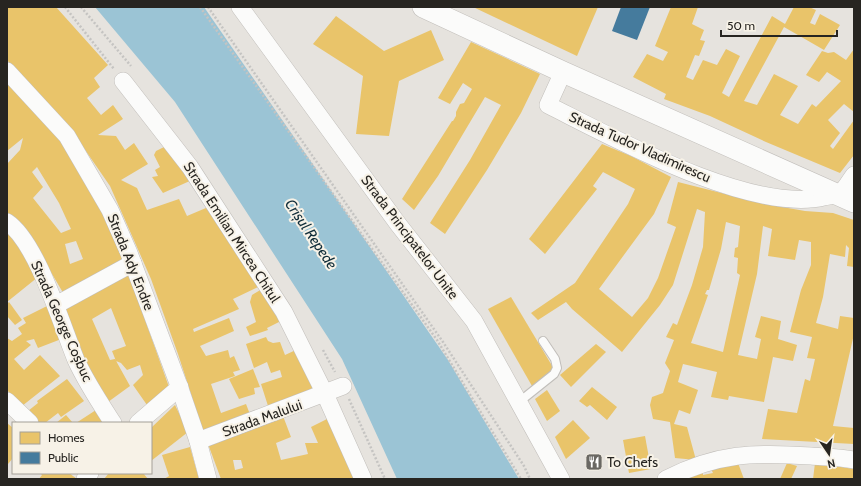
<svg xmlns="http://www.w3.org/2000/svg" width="861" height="486" viewBox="0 0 861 486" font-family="Cabin,sans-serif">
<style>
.water{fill:#9bc4d5}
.homes{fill:#e9c46a;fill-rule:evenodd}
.public{fill:#457b9d}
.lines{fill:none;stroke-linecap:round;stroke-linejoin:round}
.service-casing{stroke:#c1beba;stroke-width:10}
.minor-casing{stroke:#c1beba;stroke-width:18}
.tertiary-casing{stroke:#c1beba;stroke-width:22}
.path{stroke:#c5c4c2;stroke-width:2.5;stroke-dasharray:2 2;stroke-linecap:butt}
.service{stroke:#fbfbfa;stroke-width:8}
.minor{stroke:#fbfbfa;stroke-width:17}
.tertiary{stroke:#fbfbfa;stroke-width:21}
.labels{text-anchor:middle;stroke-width:4;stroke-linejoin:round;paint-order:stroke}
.street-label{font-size:14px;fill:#272521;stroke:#f7f2e7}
.poi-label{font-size:14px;fill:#272521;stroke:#f7f2e7;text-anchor:start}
.water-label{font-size:15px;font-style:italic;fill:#112e3a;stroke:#f7f2e7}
</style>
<rect width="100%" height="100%" fill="#e6e3de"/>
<path class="water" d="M 95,7 L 204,7 L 448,360 L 519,479 L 397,479 L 342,359 L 175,102 Z"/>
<g class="homes">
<path d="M 7,7 L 56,7 L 108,65 L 94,78 L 100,87 L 87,98 L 101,115 L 113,105 L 123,119 L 98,135 L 116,136 L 125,150 L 134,143 L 148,164 L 121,180 L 137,188 L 147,210 L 179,199 L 187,216 L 213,205 L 260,286 L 233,299 L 239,309 L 193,329 L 194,332 L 229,318 L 234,331 L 200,346 L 206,356 L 228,350 L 230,358 L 234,356 L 240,370 L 233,372 L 235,376 L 211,384 L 221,413 L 246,404 L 251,417 L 204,434 L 178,354 L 151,279 L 110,186 L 81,144 L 7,60 Z"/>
<path d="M 473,7 L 598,7 L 577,56 Z"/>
<path d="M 671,7 L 698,7 L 692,24 L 704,30 L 700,40 L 705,41 L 699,56 L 695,55 L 686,77 L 693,80 L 703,60 L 717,65 L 726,49 L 740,56 L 722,93 L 729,97 L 772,16 L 785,24 L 794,7 L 809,7 L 816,10 L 810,23 L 815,25 L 820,14 L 840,25 L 824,50 L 784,27 L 744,101 L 757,105 L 774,74 L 798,86 L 780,115 L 798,124 L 812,104 L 816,107 L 841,81 L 827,72 L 819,82 L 806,75 L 822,51 L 828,53 L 834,52 L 846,60 L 854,49 L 854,112 L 844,104 L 828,120 L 840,133 L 830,146 L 833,149 L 854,120 L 854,155 L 840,173 L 766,142 L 710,116 L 664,99 L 666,94 L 633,77 L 647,54 L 663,61 L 668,52 L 655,46 Z"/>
<path d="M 336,16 L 384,51 L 431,30 L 444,60 L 399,81 L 389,136 L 356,134 L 363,76 L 313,44 Z"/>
<path d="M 471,42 L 540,74 L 521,113 L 487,170 L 445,234 L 430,223 L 470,160 L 501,105 L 485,97 L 438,176 L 414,210 L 402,199 L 452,121 L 453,121 L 456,116 L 456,112 L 460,104 L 464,103 L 472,89 L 463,83 L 450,104 L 438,98 Z"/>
<path d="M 7,77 L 66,144 L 110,225 L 123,262 L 65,296 L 39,252 L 7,214 L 7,164 L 20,150 L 23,138 L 7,151 ZM 37,167 L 59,203 L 71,229 L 61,233 L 33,198 L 43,187 L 32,172 ZM 76,241 L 83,259 L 70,264 L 65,244 Z"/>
<path d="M 170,144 L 192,180 L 163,193 L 152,177 L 158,176 L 155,170 L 160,167 L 154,155 L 156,151 Z"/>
<path d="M 602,144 L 631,156 L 671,177 L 654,214 L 599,289 L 632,317 L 648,298 L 658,278 L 676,227 L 667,223 L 678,182 L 765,204 L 805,211 L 833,213 L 854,220 L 854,267 L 847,266 L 849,248 L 846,245 L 845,257 L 830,254 L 823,297 L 816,323 L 838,329 L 840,316 L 854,318 L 854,334 L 833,426 L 854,428 L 854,444 L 762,439 L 768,409 L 797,413 L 805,379 L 810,381 L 815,359 L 807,358 L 812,337 L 790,332 L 801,290 L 811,265 L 811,242 L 799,240 L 795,260 L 768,256 L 772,229 L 763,226 L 757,274 L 738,355 L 757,359 L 761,339 L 755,337 L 761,316 L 781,321 L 778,339 L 797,345 L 793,361 L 773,357 L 764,402 L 729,396 L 728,400 L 711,397 L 717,372 L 683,364 L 678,382 L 698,390 L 690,414 L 679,410 L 674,424 L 687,427 L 696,460 L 675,458 L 670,422 L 653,419 L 650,405 L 652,397 L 663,393 L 670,371 L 665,363 L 674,340 L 666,337 L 673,323 L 677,325 L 692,285 L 703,247 L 705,212 L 697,209 L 673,285 L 660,305 L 622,352 L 572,309 L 566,302 L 538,320 L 531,313 L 575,283 L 628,204 L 635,189 L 603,172 L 593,186 L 597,189 L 545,254 L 529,239 ZM 726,222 L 740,226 L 738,247 L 735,248 L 734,257 L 738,258 L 737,273 L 740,275 L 723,352 L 691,343 L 708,295 L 705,294 L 707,290 L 709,290 L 721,249 Z"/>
<path d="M 7,230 L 38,277 L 7,302 L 8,275 Z"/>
<path d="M 129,275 L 169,387 L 147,405 L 133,385 L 143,375 L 140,365 L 127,370 L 121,363 L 116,361 L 112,351 L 126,346 L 111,308 L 92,319 L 110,360 L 115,359 L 130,386 L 108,402 L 85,373 L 63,306 Z"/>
<path d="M 262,289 L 281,321 L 267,328 L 268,330 L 250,336 L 246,327 L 256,322 L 250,302 L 252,295 Z"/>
<path d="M 511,297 L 554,369 L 532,386 L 488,309 Z"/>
<path d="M 9,302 L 22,320 L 15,325 L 7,316 L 7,304 Z"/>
<path d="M 51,304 L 64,338 L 38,348 L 34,339 L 26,341 L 31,345 L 14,359 L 24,370 L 40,355 L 60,376 L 22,406 L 7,390 L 7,338 L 12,341 L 22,334 L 18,328 L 26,323 L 23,318 Z"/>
<path d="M 266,337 L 268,341 L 273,343 L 280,342 L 285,355 L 298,349 L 313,386 L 308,395 L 269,409 L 261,384 L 282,377 L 280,370 L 271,373 L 267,362 L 254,368 L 246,344 Z"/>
<path d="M 596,344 L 606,352 L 571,387 L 560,375 Z"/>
<path d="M 253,369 L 260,387 L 254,388 L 255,394 L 239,399 L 229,379 Z"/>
<path d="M 67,379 L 84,401 L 61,417 L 58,413 L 45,423 L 37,423 L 28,411 L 38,403 L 37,401 Z"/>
<path d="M 592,387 L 617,407 L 607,420 L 590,405 L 587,407 L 579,401 Z"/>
<path d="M 547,390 L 560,411 L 547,421 L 535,399 Z"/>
<path d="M 175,405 L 188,432 L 151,461 L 151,428 Z"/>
<path d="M 96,410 L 105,423 L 76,423 Z"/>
<path d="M 66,415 L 73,423 L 56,423 Z"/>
<path d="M 283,416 L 291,437 L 276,443 L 281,460 L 308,454 L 305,443 L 318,443 L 311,427 L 331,417 L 357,479 L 221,479 L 208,444 ZM 233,460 L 241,460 L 243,468 L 235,470 Z"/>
<path d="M 573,420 L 590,438 L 566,459 L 555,437 Z"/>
<path d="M 7,423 L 13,428 L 13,458 L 8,464 Z"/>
<path d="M 645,436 L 651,469 L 629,473 L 623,440 Z"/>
<path d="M 190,447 L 199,479 L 164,479 L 169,476 L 162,455 Z"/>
<path d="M 738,463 L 744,479 L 684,479 L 703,473 L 703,475 L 713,473 L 711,469 L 726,464 L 727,467 Z"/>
<path d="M 787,463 L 797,466 L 791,479 L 780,479 Z"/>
<path d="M 815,463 L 854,469 L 854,479 L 813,479 Z"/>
<path d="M 40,473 L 69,473 L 77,479 L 39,479 L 42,475 Z"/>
<path d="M 109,473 L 143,473 L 148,479 L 104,479 Z"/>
</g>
<path class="public" d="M 621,7 L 650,7 L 637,40 L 612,31 Z"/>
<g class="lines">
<g class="service-casing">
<path id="service" d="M 519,402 L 554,374 L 557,368 L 555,359 L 543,341"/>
</g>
<g class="minor-casing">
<g id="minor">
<path d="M 240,7 L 398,224 L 474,321 L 561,479"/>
<path d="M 7,71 L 67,136 L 110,210 L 129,253 L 178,383 L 198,441 L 208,479"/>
<path d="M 563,72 L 548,105 C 614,138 751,214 824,197 C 828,196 835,196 839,194 C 845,190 850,180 854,175"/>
<path d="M 123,81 L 190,167 L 284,312 L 325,394 L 363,479"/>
<path d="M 7,222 C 37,242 62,326 76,360 C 86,382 100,403 113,423"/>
<path d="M 56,305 L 133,263"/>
<path d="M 7,401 L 30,423"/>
<path d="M 138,423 L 180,387"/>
<path d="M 198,441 L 343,386"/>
<path d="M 85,479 L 90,473"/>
<path d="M 666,479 C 718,453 754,452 811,456 C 825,457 840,457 854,460"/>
</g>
</g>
<g class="tertiary-casing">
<path id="tertiary" d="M 423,7 L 563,72 L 854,202"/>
</g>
<g class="path">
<path d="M 65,7 L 114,69"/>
<path d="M 81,7 L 131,66"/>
<path d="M 200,7 L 437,340 L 521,479"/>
<path d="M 208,7 L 443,342 L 524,466 L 530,479"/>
<path d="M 323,350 L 335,372"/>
<path d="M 349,399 L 385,479"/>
</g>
<use href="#service" class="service"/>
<use href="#minor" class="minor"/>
<use href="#tertiary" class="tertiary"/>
</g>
<defs>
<g id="restaurant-square" transform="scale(0.9)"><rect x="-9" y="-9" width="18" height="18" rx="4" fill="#6a6863" stroke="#f7f2e7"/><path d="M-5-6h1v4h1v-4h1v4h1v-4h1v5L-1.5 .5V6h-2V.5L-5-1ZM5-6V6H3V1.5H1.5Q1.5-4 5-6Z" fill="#fff"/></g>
</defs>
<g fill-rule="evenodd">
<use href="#restaurant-square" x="594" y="462"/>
</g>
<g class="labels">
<g class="street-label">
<text transform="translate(640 147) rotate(24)" y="5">Strada Tudor Vladimirescu</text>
<text transform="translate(232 232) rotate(57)" y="5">Strada Emilian Mircea Chitul</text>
<text transform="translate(410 237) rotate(53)" y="5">Strada Principatelor Unite</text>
<text transform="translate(131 262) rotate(68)" y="5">Strada Ady Endre</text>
<text transform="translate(62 321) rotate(66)" y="5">Strada George Coșbuc</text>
<text transform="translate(262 418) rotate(-20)" y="5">Strada Malului</text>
</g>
<g class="poi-label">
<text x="607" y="467">To Chefs</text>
</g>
<g class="water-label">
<text transform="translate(311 234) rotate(56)" y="5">Crișul Repede</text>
</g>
</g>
<rect width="861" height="486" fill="none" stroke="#272521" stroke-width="16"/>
<rect x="12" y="422" width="140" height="52" fill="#f7f2e7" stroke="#a4a098"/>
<rect x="20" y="432" width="20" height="12" fill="#e9c46a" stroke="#a4a098"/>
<text x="48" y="442" font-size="12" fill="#272521">Homes</text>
<rect x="20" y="452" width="20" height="12" fill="#457b9d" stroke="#a4a098"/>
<text x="48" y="462" font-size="12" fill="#272521">Public</text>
<g transform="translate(829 454) rotate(167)" stroke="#f7f2e7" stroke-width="3" paint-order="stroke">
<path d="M0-3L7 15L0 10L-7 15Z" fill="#272521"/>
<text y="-6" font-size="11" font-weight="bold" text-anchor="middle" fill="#272521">N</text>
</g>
<path d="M721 30v6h116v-6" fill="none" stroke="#272521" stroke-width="2"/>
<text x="727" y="30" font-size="12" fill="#272521" stroke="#f7f2e7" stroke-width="3" paint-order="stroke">50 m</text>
</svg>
